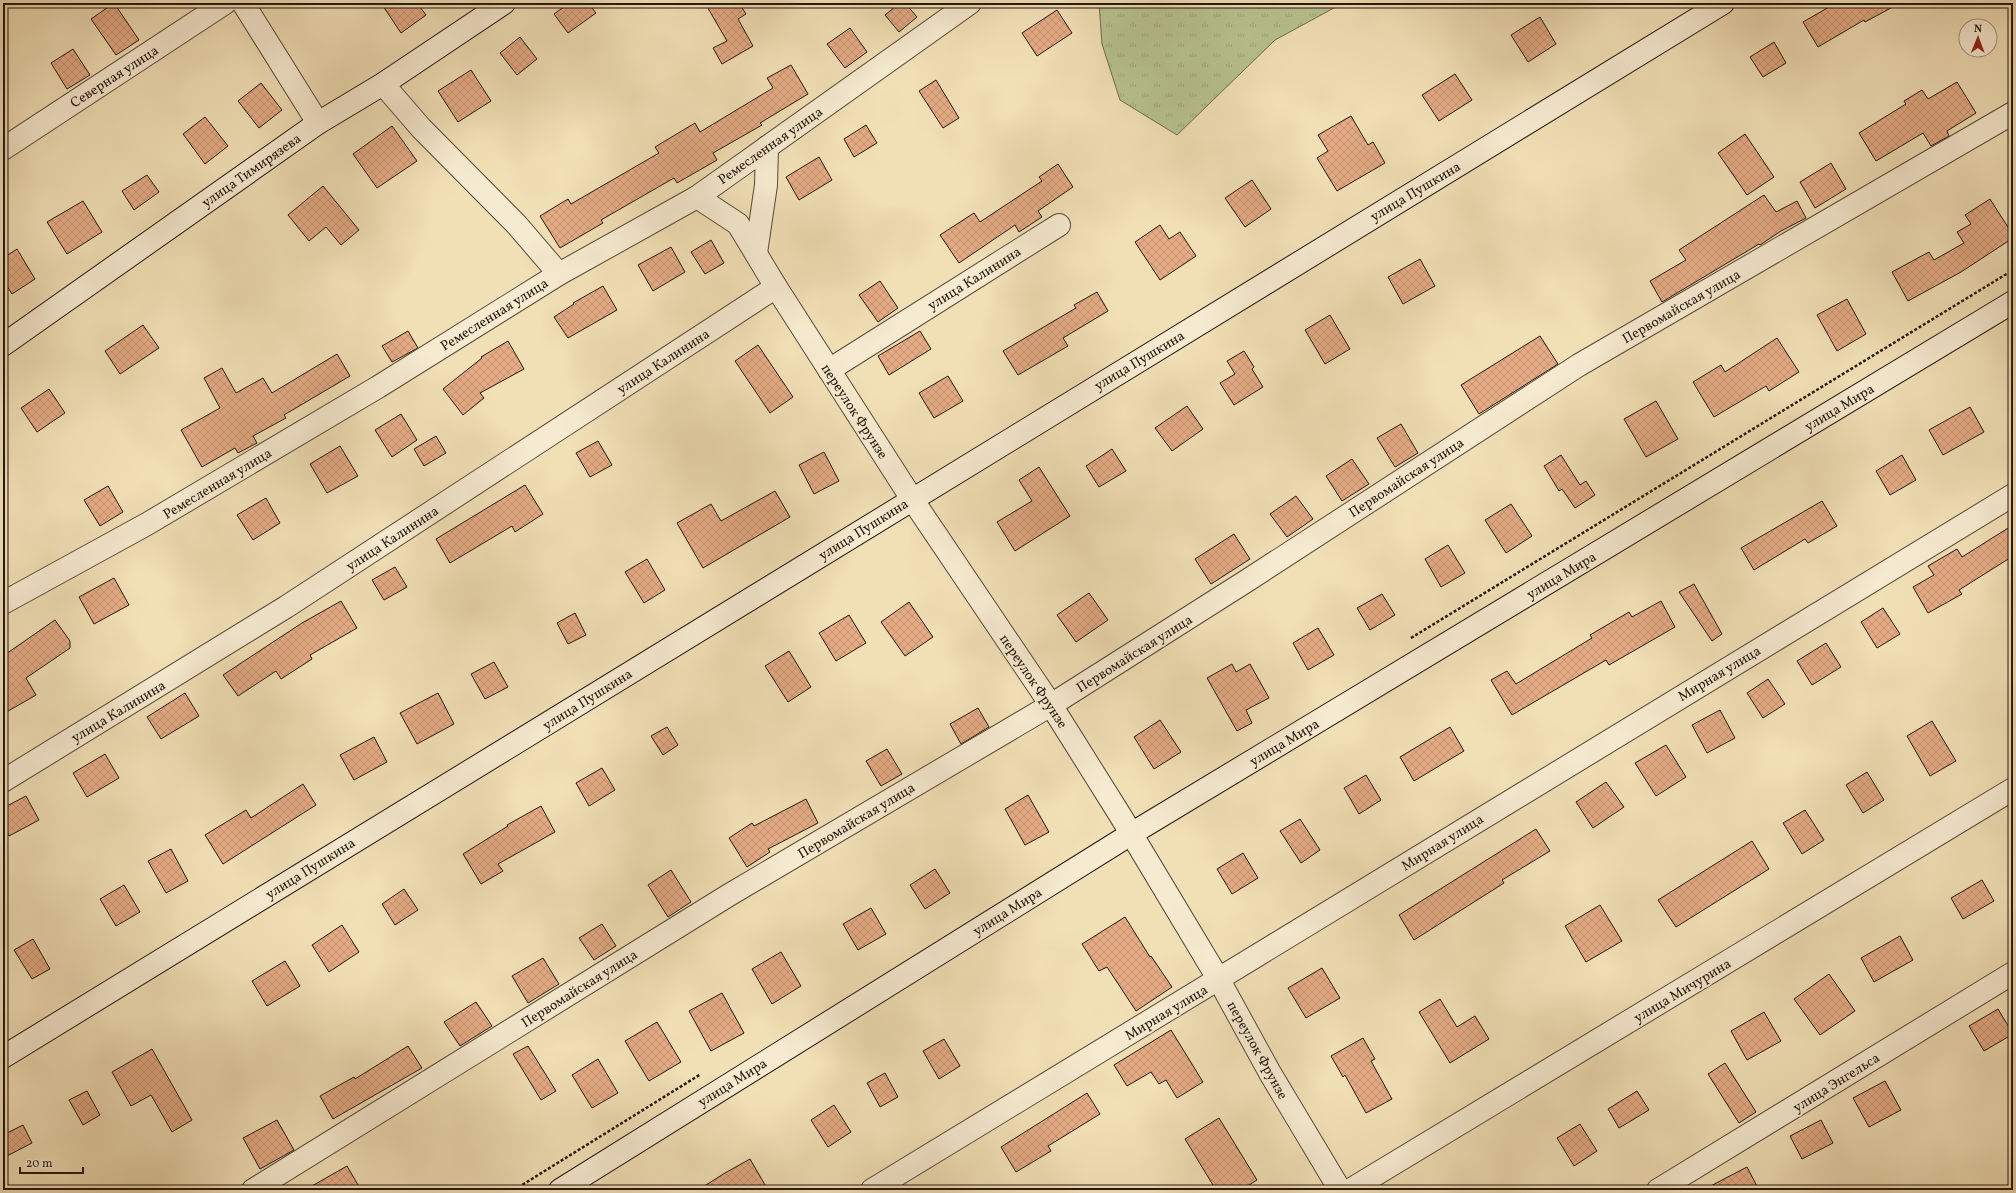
<svg xmlns="http://www.w3.org/2000/svg" width="2016" height="1193" viewBox="0 0 2016 1193" font-family="Vollkorn,serif">
<style>
.grass{fill:url(#grass-tufts);stroke:#6e6c4e}
.building{fill:url(#building-cross-hatch);stroke:#25170c}
.lines{fill:none;stroke-linecap:round;stroke-linejoin:round}
.street-casing{stroke:#584936;stroke-width:24}
.secondary-casing{stroke:#25170c;stroke-width:24}
.path{stroke:#25170c;stroke-width:2.5;stroke-dasharray:3 2;stroke-linecap:butt}
.street{stroke:#f6ead0;stroke-width:22}
.secondary{stroke:#f6ead0;stroke-width:22}
.labels{text-anchor:middle;stroke-width:4;stroke-linejoin:round;paint-order:stroke}
.street-label{font-size:14px;fill:#25170c;stroke:#f6ead0}
</style>
<defs>
<pattern id="grass-tufts" width="24" height="20" patternUnits="userSpaceOnUse"><rect width="24" height="20" fill="#b7c290"/><path d="M3 7l-1-3M5 7V3M7 7l1-3M15 17l-1-3M17 17v-4M19 17l1-3" fill="none" stroke="#9da67b"/></pattern>
<pattern id="building-cross-hatch" width="8" height="8" patternUnits="userSpaceOnUse"><rect width="8" height="8" fill="#e4ab84"/><path d="M0 0l8 8M0 8l8-8" fill="none" stroke="#c39271"/></pattern>
</defs>
<rect width="100%" height="100%" fill="#f1dfb6"/>
<filter id="stains"><feTurbulence type="fractalNoise" baseFrequency=".005" numOctaves="4"/><feColorMatrix values="0 0 0 0 .2 0 0 0 0 .09 0 0 0 0 .02 0 0 0 .5 -.17"/></filter>
<radialGradient id="worn" r=".72"><stop offset=".6" stop-color="#630" stop-opacity="0"/><stop offset="1" stop-color="#630" stop-opacity=".3"/></radialGradient>
<path class="grass" d="M 1099,3 L 1343,3 L 1275,40 L 1177,135 L 1120,100 L 1102,44 Z"/>
<g class="building">
<path d="M 114,3 L 139,40 L 116,55 L 91,19 Z"/>
<path d="M 381,3 L 417,3 L 426,15 L 401,33 Z"/>
<path d="M 569,3 L 588,3 L 596,13 L 568,33 L 554,14 Z"/>
<path d="M 705,3 L 739,3 L 746,14 L 738,19 L 753,46 L 722,64 L 713,48 L 727,41 Z"/>
<path d="M 900,3 L 905,3 L 917,17 L 899,32 L 885,15 Z"/>
<path d="M 1836,3 L 1900,3 L 1865,22 L 1864,20 L 1818,47 L 1803,22 Z"/>
<path d="M 1057,10 L 1072,33 L 1037,56 L 1022,33 Z"/>
<path d="M 1540,17 L 1556,44 L 1528,62 L 1511,35 Z"/>
<path d="M 850,28 L 867,52 L 845,68 L 827,44 Z"/>
<path d="M 520,37 L 537,59 L 517,75 L 500,53 Z"/>
<path d="M 1774,42 L 1786,63 L 1763,77 L 1750,57 Z"/>
<path d="M 73,49 L 90,75 L 67,89 L 51,63 Z"/>
<path d="M 791,65 L 808,94 L 760,123 L 762,125 L 713,153 L 717,160 L 677,183 L 674,178 L 601,220 L 603,223 L 560,248 L 540,216 L 568,199 L 571,204 L 659,153 L 655,147 L 695,123 L 700,132 L 773,88 L 767,78 Z"/>
<path d="M 471,70 L 491,101 L 458,122 L 438,91 Z"/>
<path d="M 1455,74 L 1472,100 L 1439,121 L 1422,95 Z"/>
<path d="M 936,80 L 959,118 L 943,128 L 919,91 Z"/>
<path d="M 1957,82 L 1976,113 L 1947,131 L 1949,136 L 1931,146 L 1923,133 L 1876,161 L 1859,133 L 1906,104 L 1904,101 L 1922,90 L 1928,99 Z"/>
<path d="M 261,83 L 282,110 L 259,128 L 238,101 Z"/>
<path d="M 1351,116 L 1368,145 L 1373,142 L 1385,163 L 1337,191 L 1317,158 L 1328,151 L 1318,135 Z"/>
<path d="M 205,117 L 228,146 L 205,164 L 183,134 Z"/>
<path d="M 866,125 L 877,143 L 854,157 L 844,139 Z"/>
<path d="M 392,126 L 417,161 L 377,188 L 353,154 Z"/>
<path d="M 1745,134 L 1774,177 L 1747,195 L 1718,153 Z"/>
<path d="M 819,157 L 832,180 L 799,200 L 786,177 Z"/>
<path d="M 1831,163 L 1846,189 L 1815,208 L 1800,182 Z"/>
<path d="M 1058,164 L 1073,187 L 1038,211 L 1042,217 L 1019,232 L 1015,225 L 959,263 L 940,235 L 974,213 L 980,222 L 1042,181 L 1039,177 Z"/>
<path d="M 147,175 L 159,192 L 134,210 L 122,191 Z"/>
<path d="M 1252,180 L 1271,209 L 1245,227 L 1225,198 Z"/>
<path d="M 323,186 L 359,230 L 341,245 L 326,227 L 309,241 L 288,215 Z"/>
<path d="M 1764,195 L 1776,212 L 1797,201 L 1806,218 L 1781,231 L 1760,245 L 1759,244 L 1662,302 L 1650,281 L 1686,260 L 1679,250 Z"/>
<path d="M 1990,199 L 2013,235 L 2013,238 L 1961,272 L 1908,301 L 1892,272 L 1929,252 L 1934,260 L 1964,243 L 1957,232 L 1971,224 L 1965,215 Z"/>
<path d="M 83,201 L 102,232 L 67,254 L 47,222 Z"/>
<path d="M 1160,225 L 1169,239 L 1180,232 L 1196,256 L 1160,280 L 1135,242 Z"/>
<path d="M 711,240 L 724,263 L 705,274 L 691,252 Z"/>
<path d="M 671,247 L 685,272 L 653,291 L 638,265 Z"/>
<path d="M 17,249 L 35,279 L 12,294 L 3,280 L 3,258 Z"/>
<path d="M 1420,259 L 1435,286 L 1403,304 L 1388,277 Z"/>
<path d="M 880,281 L 898,308 L 878,322 L 859,295 Z"/>
<path d="M 603,286 L 617,310 L 568,338 L 554,317 L 574,304 L 573,303 Z"/>
<path d="M 1097,292 L 1108,311 L 1063,338 L 1068,346 L 1018,375 L 1003,351 L 1076,308 L 1074,305 Z"/>
<path d="M 1847,299 L 1866,334 L 1837,351 L 1817,315 Z"/>
<path d="M 1330,315 L 1350,349 L 1325,364 L 1305,330 Z"/>
<path d="M 143,325 L 159,348 L 120,374 L 105,351 Z"/>
<path d="M 408,331 L 418,348 L 392,362 L 382,346 Z"/>
<path d="M 920,331 L 931,349 L 889,375 L 878,356 Z"/>
<path d="M 1540,336 L 1558,364 L 1479,414 L 1461,385 Z"/>
<path d="M 1777,338 L 1799,372 L 1769,391 L 1766,386 L 1714,417 L 1693,382 L 1721,365 L 1725,372 Z"/>
<path d="M 508,341 L 524,369 L 480,393 L 484,398 L 463,415 L 443,389 L 482,358 L 481,357 Z"/>
<path d="M 758,345 L 793,397 L 770,413 L 735,361 Z"/>
<path d="M 1244,351 L 1254,367 L 1252,369 L 1263,387 L 1234,405 L 1220,383 L 1235,374 L 1227,361 Z"/>
<path d="M 337,354 L 350,376 L 284,415 L 286,418 L 253,436 L 257,443 L 238,453 L 235,448 L 202,467 L 181,430 L 220,408 L 204,378 L 222,368 L 236,393 L 263,378 L 272,393 Z"/>
<path d="M 948,376 L 963,401 L 934,418 L 919,393 Z"/>
<path d="M 49,389 L 65,413 L 37,432 L 21,408 Z"/>
<path d="M 1656,401 L 1678,439 L 1646,457 L 1624,419 Z"/>
<path d="M 1187,406 L 1203,429 L 1172,451 L 1155,428 Z"/>
<path d="M 1970,407 L 1984,432 L 1943,455 L 1929,430 Z"/>
<path d="M 401,414 L 417,440 L 392,457 L 375,430 Z"/>
<path d="M 1401,424 L 1418,453 L 1395,467 L 1377,438 Z"/>
<path d="M 436,436 L 446,453 L 424,466 L 414,449 Z"/>
<path d="M 598,441 L 612,465 L 590,477 L 576,453 Z"/>
<path d="M 340,446 L 358,476 L 327,493 L 310,464 Z"/>
<path d="M 1112,449 L 1126,471 L 1099,487 L 1086,466 Z"/>
<path d="M 824,452 L 839,481 L 814,494 L 799,465 Z"/>
<path d="M 1561,455 L 1580,485 L 1586,481 L 1595,495 L 1575,508 L 1562,489 L 1559,491 L 1544,466 Z"/>
<path d="M 1902,455 L 1916,480 L 1890,495 L 1876,471 Z"/>
<path d="M 1352,459 L 1369,484 L 1342,501 L 1326,476 Z"/>
<path d="M 1039,467 L 1070,516 L 1015,551 L 997,522 L 1032,501 L 1019,480 Z"/>
<path d="M 525,485 L 543,514 L 515,532 L 512,526 L 450,563 L 436,539 Z"/>
<path d="M 108,486 L 123,512 L 100,526 L 84,500 Z"/>
<path d="M 775,491 L 790,517 L 703,568 L 677,523 L 711,504 L 721,521 Z"/>
<path d="M 1296,496 L 1313,519 L 1287,537 L 1270,514 Z"/>
<path d="M 266,498 L 280,523 L 253,540 L 237,515 Z"/>
<path d="M 1822,501 L 1837,526 L 1808,543 L 1805,539 L 1754,570 L 1741,548 Z"/>
<path d="M 1511,504 L 1532,536 L 1506,553 L 1485,520 Z"/>
<path d="M 2013,525 L 2013,556 L 1959,590 L 1962,594 L 1928,613 L 1913,587 L 1934,575 L 1928,566 L 1957,549 L 1962,557 Z"/>
<path d="M 1234,534 L 1250,559 L 1211,584 L 1195,559 Z"/>
<path d="M 1448,545 L 1465,573 L 1441,587 L 1425,559 Z"/>
<path d="M 647,559 L 665,590 L 644,603 L 625,572 Z"/>
<path d="M 395,567 L 407,587 L 384,600 L 372,580 Z"/>
<path d="M 114,578 L 129,605 L 94,624 L 79,597 Z"/>
<path d="M 1694,584 L 1722,634 L 1712,641 L 1679,592 Z"/>
<path d="M 1089,593 L 1108,620 L 1076,642 L 1057,615 Z"/>
<path d="M 1382,594 L 1395,615 L 1370,630 L 1357,608 Z"/>
<path d="M 341,601 L 357,628 L 310,655 L 312,659 L 281,679 L 276,671 L 238,696 L 223,675 L 302,623 Z"/>
<path d="M 1661,601 L 1675,627 L 1609,665 L 1606,660 L 1512,715 L 1491,680 L 1507,671 L 1516,684 L 1592,638 L 1590,635 L 1629,612 L 1632,617 Z"/>
<path d="M 909,602 L 933,637 L 905,656 L 881,622 Z"/>
<path d="M 1883,608 L 1900,634 L 1877,648 L 1861,622 Z"/>
<path d="M 575,613 L 586,635 L 568,644 L 557,623 Z"/>
<path d="M 849,615 L 866,643 L 836,661 L 819,633 Z"/>
<path d="M 55,620 L 70,641 L 70,648 L 26,678 L 36,695 L 3,714 L 3,656 Z"/>
<path d="M 1318,628 L 1334,655 L 1308,670 L 1293,643 Z"/>
<path d="M 1826,643 L 1841,667 L 1812,685 L 1797,661 Z"/>
<path d="M 789,651 L 811,687 L 788,702 L 765,666 Z"/>
<path d="M 494,662 L 508,687 L 485,699 L 471,674 Z"/>
<path d="M 1232,664 L 1236,672 L 1250,664 L 1269,698 L 1246,710 L 1252,723 L 1237,731 L 1207,678 Z"/>
<path d="M 1768,679 L 1785,704 L 1763,718 L 1747,693 Z"/>
<path d="M 185,693 L 199,716 L 161,739 L 147,717 Z"/>
<path d="M 438,693 L 454,724 L 417,744 L 400,713 Z"/>
<path d="M 978,708 L 989,727 L 961,744 L 950,724 Z"/>
<path d="M 1720,710 L 1735,738 L 1707,753 L 1692,725 Z"/>
<path d="M 1160,720 L 1181,752 L 1154,769 L 1134,737 Z"/>
<path d="M 1932,721 L 1956,761 L 1930,776 L 1907,736 Z"/>
<path d="M 667,727 L 678,745 L 663,755 L 651,736 Z"/>
<path d="M 1450,727 L 1464,751 L 1414,781 L 1400,757 Z"/>
<path d="M 374,737 L 387,762 L 354,780 L 340,755 Z"/>
<path d="M 1666,745 L 1686,777 L 1656,796 L 1635,763 Z"/>
<path d="M 887,749 L 902,774 L 881,786 L 866,761 Z"/>
<path d="M 105,754 L 119,778 L 87,797 L 73,773 Z"/>
<path d="M 602,768 L 615,790 L 589,806 L 576,783 Z"/>
<path d="M 1867,772 L 1884,800 L 1863,813 L 1846,785 Z"/>
<path d="M 1366,775 L 1381,800 L 1359,814 L 1344,788 Z"/>
<path d="M 1606,782 L 1624,807 L 1593,828 L 1576,802 Z"/>
<path d="M 303,784 L 316,805 L 223,864 L 205,835 L 246,810 L 251,818 Z"/>
<path d="M 1028,795 L 1049,832 L 1025,845 L 1005,809 Z"/>
<path d="M 26,796 L 39,820 L 9,836 L 3,825 L 3,808 Z"/>
<path d="M 806,799 L 818,823 L 768,849 L 770,852 L 747,867 L 729,838 L 752,823 L 754,826 Z"/>
<path d="M 541,806 L 555,832 L 498,864 L 503,871 L 481,884 L 463,854 L 508,826 L 507,825 Z"/>
<path d="M 1805,810 L 1824,840 L 1802,854 L 1783,823 Z"/>
<path d="M 1300,819 L 1320,850 L 1301,863 L 1280,831 Z"/>
<path d="M 1536,829 L 1550,851 L 1502,880 L 1504,883 L 1414,940 L 1399,915 Z"/>
<path d="M 1752,841 L 1769,869 L 1676,927 L 1658,900 Z"/>
<path d="M 171,849 L 188,881 L 166,893 L 148,861 Z"/>
<path d="M 1243,853 L 1258,878 L 1232,894 L 1217,869 Z"/>
<path d="M 935,869 L 950,893 L 925,909 L 910,885 Z"/>
<path d="M 671,870 L 691,902 L 668,917 L 648,885 Z"/>
<path d="M 1982,880 L 1994,901 L 1963,919 L 1951,898 Z"/>
<path d="M 124,885 L 140,912 L 116,926 L 100,899 Z"/>
<path d="M 404,889 L 418,910 L 395,925 L 382,904 Z"/>
<path d="M 1600,905 L 1622,941 L 1586,962 L 1565,926 Z"/>
<path d="M 871,908 L 886,934 L 858,950 L 843,924 Z"/>
<path d="M 1125,917 L 1150,957 L 1151,956 L 1172,987 L 1136,1011 L 1107,967 L 1099,971 L 1082,944 Z"/>
<path d="M 602,924 L 616,946 L 594,960 L 579,938 Z"/>
<path d="M 342,925 L 359,952 L 329,972 L 312,945 Z"/>
<path d="M 1900,936 L 1913,960 L 1874,982 L 1861,958 Z"/>
<path d="M 33,939 L 50,969 L 32,979 L 14,950 Z"/>
<path d="M 781,952 L 801,986 L 772,1004 L 752,969 Z"/>
<path d="M 543,958 L 559,984 L 528,1003 L 512,976 Z"/>
<path d="M 285,961 L 300,986 L 267,1006 L 252,981 Z"/>
<path d="M 1322,968 L 1340,998 L 1306,1018 L 1288,988 Z"/>
<path d="M 1829,974 L 1855,1011 L 1820,1035 L 1794,999 Z"/>
<path d="M 722,993 L 744,1033 L 711,1051 L 689,1011 Z"/>
<path d="M 1440,999 L 1457,1027 L 1475,1016 L 1489,1039 L 1450,1063 L 1419,1012 Z"/>
<path d="M 476,1002 L 492,1026 L 460,1046 L 444,1022 Z"/>
<path d="M 1998,1009 L 2013,1034 L 1984,1051 L 1969,1026 Z"/>
<path d="M 1764,1012 L 1781,1041 L 1747,1060 L 1731,1031 Z"/>
<path d="M 657,1022 L 681,1062 L 649,1081 L 625,1041 Z"/>
<path d="M 1171,1030 L 1203,1082 L 1177,1098 L 1166,1080 L 1159,1084 L 1151,1072 L 1127,1086 L 1114,1065 Z"/>
<path d="M 1363,1038 L 1375,1059 L 1371,1061 L 1392,1099 L 1366,1113 L 1345,1075 L 1343,1077 L 1331,1056 Z"/>
<path d="M 944,1039 L 960,1066 L 939,1079 L 923,1051 Z"/>
<path d="M 408,1046 L 422,1068 L 333,1119 L 320,1096 L 354,1077 L 355,1079 Z"/>
<path d="M 528,1046 L 556,1091 L 541,1100 L 513,1054 Z"/>
<path d="M 152,1049 L 192,1120 L 172,1132 L 151,1095 L 131,1106 L 112,1072 Z"/>
<path d="M 598,1059 L 618,1093 L 592,1108 L 572,1075 Z"/>
<path d="M 1725,1063 L 1756,1112 L 1739,1123 L 1708,1074 Z"/>
<path d="M 885,1073 L 898,1097 L 880,1107 L 867,1083 Z"/>
<path d="M 1885,1081 L 1901,1110 L 1869,1127 L 1853,1098 Z"/>
<path d="M 87,1091 L 100,1115 L 83,1125 L 69,1100 Z"/>
<path d="M 1637,1091 L 1649,1110 L 1619,1128 L 1608,1109 Z"/>
<path d="M 1087,1093 L 1100,1114 L 1048,1146 L 1051,1151 L 1016,1172 L 1001,1147 Z"/>
<path d="M 834,1105 L 851,1132 L 828,1147 L 811,1120 Z"/>
<path d="M 1219,1118 L 1257,1180 L 1241,1190 L 1216,1190 L 1185,1139 Z"/>
<path d="M 277,1120 L 294,1150 L 260,1169 L 243,1138 Z"/>
<path d="M 1821,1120 L 1833,1143 L 1802,1159 L 1790,1136 Z"/>
<path d="M 1580,1124 L 1597,1151 L 1574,1166 L 1557,1138 Z"/>
<path d="M 23,1125 L 32,1143 L 3,1158 L 3,1135 Z"/>
<path d="M 750,1159 L 768,1190 L 698,1190 L 725,1173 Z"/>
<path d="M 347,1166 L 361,1190 L 305,1190 Z"/>
<path d="M 1747,1167 L 1759,1190 L 1703,1190 Z"/>
</g>
<g class="lines">
<g class="street-casing">
<g id="street">
<path d="M 243,3 L 318,123"/>
<path d="M 383,84 L 421,128 L 517,225 L 559,274"/>
<path d="M 3,149 L 225,3"/>
<path d="M 697,197 L 738,224 L 776,287 L 912,499 L 1051,705 L 1120,815 L 1219,980 L 1270,1073 L 1340,1190"/>
<path d="M 756,253 L 766,185 L 767,147"/>
<path d="M 829,370 L 1059,225"/>
<path d="M 3,603 L 147,524 L 378,387 L 559,274 L 697,197 L 970,3"/>
<path d="M 3,781 L 286,607 L 776,287"/>
<path d="M 253,1190 L 729,895 L 1051,705 L 1248,580 L 1579,365 L 2013,113"/>
<path d="M 872,1190 L 2013,495"/>
<path d="M 1350,1190 L 2013,789"/>
<path d="M 1658,1190 L 2013,973"/>
</g>
</g>
<g class="secondary-casing">
<g id="secondary">
<path d="M 3,345 L 318,123 L 383,84 L 504,3"/>
<path d="M 3,1057 L 1723,3"/>
<path d="M 560,1190 L 1131,834 L 2013,302"/>
</g>
</g>
<g class="path">
<path d="M 1411,638 L 2013,270"/>
<path d="M 514,1190 L 701,1074"/>
</g>
<use href="#street" class="street"/>
<use href="#secondary" class="secondary"/>
</g>
<g class="labels">
<g class="street-label">
<text transform="translate(114 76) rotate(-33)" y="5">Северная улица</text>
<text transform="translate(770 145) rotate(-35)" y="5">Ремесленная улица</text>
<text transform="translate(251 170) rotate(-35)" y="5">улица Тимирязева</text>
<text transform="translate(1415 191) rotate(-31)" y="5">улица Пушкина</text>
<text transform="translate(974 278) rotate(-32)" y="5">улица Калинина</text>
<text transform="translate(1681 306) rotate(-30)" y="5">Первомайская улица</text>
<text transform="translate(494 314) rotate(-32)" y="5">Ремесленная улица</text>
<text transform="translate(1139 360) rotate(-31)" y="5">улица Пушкина</text>
<text transform="translate(663 361) rotate(-33)" y="5">улица Калинина</text>
<text transform="translate(1839 407) rotate(-31)" y="5">улица Мира</text>
<text transform="translate(855 411) rotate(57)" y="5">переулок Фрунзе</text>
<text transform="translate(1406 477) rotate(-33)" y="5">Первомайская улица</text>
<text transform="translate(217 483) rotate(-31)" y="5">Ремесленная улица</text>
<text transform="translate(863 529) rotate(-32)" y="5">улица Пушкина</text>
<text transform="translate(392 538) rotate(-33)" y="5">улица Калинина</text>
<text transform="translate(1561 575) rotate(-31)" y="5">улица Мира</text>
<text transform="translate(1134 653) rotate(-32)" y="5">Первомайская улица</text>
<text transform="translate(1719 673) rotate(-31)" y="5">Мирная улица</text>
<text transform="translate(1034 681) rotate(56)" y="5">переулок Фрунзе</text>
<text transform="translate(587 699) rotate(-32)" y="5">улица Пушкина</text>
<text transform="translate(118 711) rotate(-31)" y="5">улица Калинина</text>
<text transform="translate(1284 742) rotate(-31)" y="5">улица Мира</text>
<text transform="translate(856 820) rotate(-31)" y="5">Первомайская улица</text>
<text transform="translate(1442 842) rotate(-32)" y="5">Мирная улица</text>
<text transform="translate(310 868) rotate(-32)" y="5">улица Пушкина</text>
<text transform="translate(1007 911) rotate(-32)" y="5">улица Мира</text>
<text transform="translate(579 988) rotate(-32)" y="5">Первомайская улица</text>
<text transform="translate(1682 990) rotate(-31)" y="5">улица Мичурина</text>
<text transform="translate(1166 1012) rotate(-31)" y="5">Мирная улица</text>
<text transform="translate(1258 1050) rotate(61)" y="5">переулок Фрунзе</text>
<text transform="translate(732 1082) rotate(-32)" y="5">улица Мира</text>
<text transform="translate(1836 1082) rotate(-32)" y="5">улица Энгельса</text>
</g>
</g>
<rect width="2016" height="1193" fill="none" stroke="#f1dfb6" stroke-width="16"/>
<rect x="4" y="4" width="2008" height="1185" fill="none" stroke="#25170c" stroke-width="2"/>
<rect x="8" y="8" width="2000" height="1177" fill="none" stroke="#25170c"/>
<g transform="translate(1978 38) rotate(1)"><circle r="19" fill="#f6ead0" stroke="#a29682"/>
<path d="M0-3L7 15L0 10L-7 15Z" fill="#8f2418"/>
<text y="-6" font-size="11" font-weight="bold" text-anchor="middle" fill="#25170c">N</text>
</g>
<path d="M20 1167v6h63v-6" fill="none" stroke="#25170c" stroke-width="2"/>
<text x="26" y="1167" font-size="12" fill="#25170c" stroke="#f6ead0" stroke-width="3" paint-order="stroke">20 m</text>
<rect width="100%" height="100%" filter="url(#stains)"/>
<rect width="100%" height="100%" fill="url(#worn)"/>
</svg>
